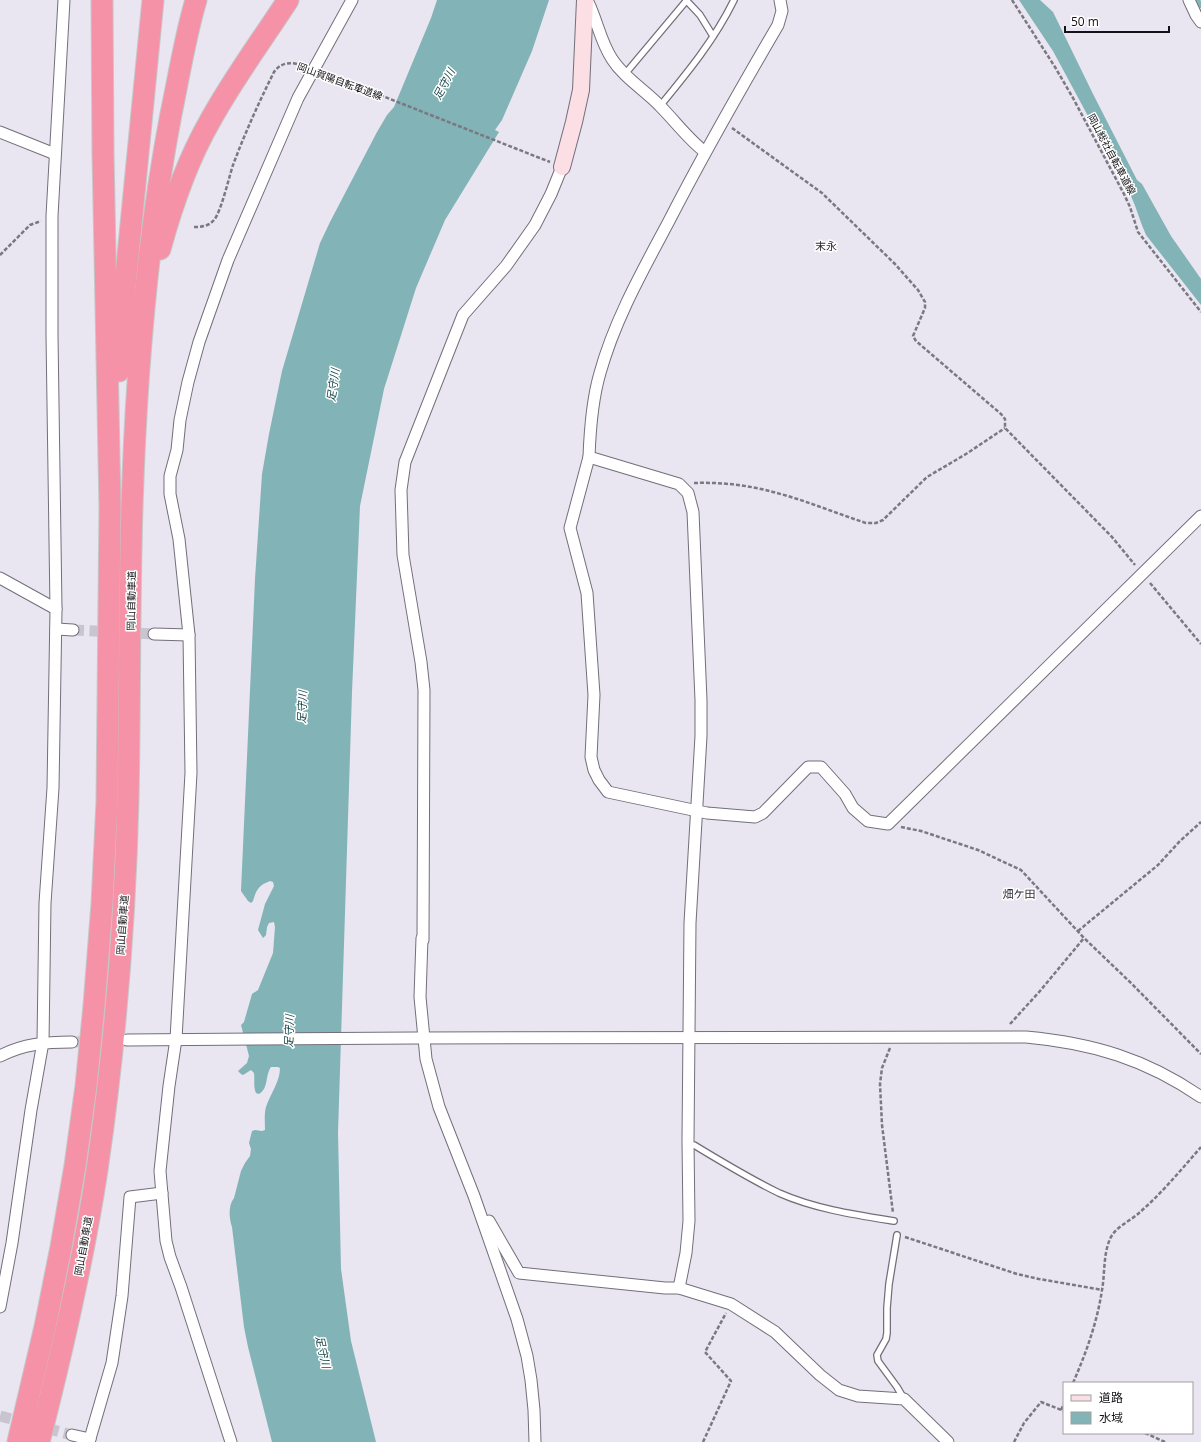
<svg xmlns="http://www.w3.org/2000/svg" width="1201" height="1442" viewBox="0 0 1201 1442" font-family="'Open Sans','Noto Sans JP',sans-serif">
<style>
.water{fill:#82b3b6}
.lines{fill:none;stroke-linecap:round;stroke-linejoin:round}
.stream{stroke:#82b3b6;stroke-width:4}
.minor-tunnel{stroke:#c9c5d0;stroke-width:11;stroke-dasharray:11 5.5;stroke-linecap:butt}
.service-casing{stroke:#736f7a;stroke-width:8}
.minor-casing{stroke:#736f7a;stroke-width:13}
.secondary-casing{stroke:#736f7a;stroke-width:18}
.motorway-casing{stroke:#c6c6c7;stroke-width:23}
.path{stroke:#7a7880;stroke-width:2.5;stroke-dasharray:4 2;stroke-linecap:butt}
.service{stroke:#fff;stroke-width:5.5}
.minor{stroke:#fff;stroke-width:11}
.secondary{stroke:#fcdee5;stroke-width:16}
.motorway{stroke:#f592a7;stroke-width:21}
.labels{text-anchor:middle;stroke-width:3;stroke-linejoin:round;paint-order:stroke}
.street-label{font-size:10px;fill:#131216;stroke:#fff}
.water-label{font-size:11px;font-style:italic;fill:#1a474a;stroke:#fff}
.neighbourhood-label{font-size:11px;fill:#2f2c35;stroke:#fff}
</style>
<rect width="100%" height="100%" fill="#e9e5f1"/>
<g class="water">
<path d="M 437,0 L 549,0 L 532,51 L 502,120 L 495,130 L 499,132 L 445,220 L 416,288 L 384,389 L 360,506 L 352,692 L 338,1133 L 341,1269 L 351,1341 L 376,1442 L 272,1442 L 248,1347 L 244,1327 L 232,1227 C 229,1218 228,1206 234,1198 L 241,1171 L 245,1163 L 250,1156 L 251,1149 L 249,1143 L 252,1131 L 255,1130 L 262,1131 L 265,1130 C 265,1123 264,1114 266,1107 C 270,1094 280,1082 280,1068 L 278,1067 L 271,1067 C 265,1075 269,1088 259,1094 L 256,1093 C 253,1086 255,1080 254,1073 L 251,1070 L 243,1075 L 241,1074 L 238,1071 L 247,1063 L 249,1056 L 241,1025 L 244,1022 L 252,994 L 258,990 L 273,953 L 275,927 L 274,922 L 269,923 L 267,927 L 266,935 L 263,938 L 258,930 L 265,904 L 274,886 L 273,882 L 270,881 C 259,885 256,890 253,901 L 251,903 L 248,901 L 241,891 L 255,579 L 262,474 L 269,434 L 282,371 L 320,243 L 330,222 L 377,132 L 387,115 L 394,107 L 431,18 Z"/>
<path d="M 1019,0 L 1040,0 L 1053,12 L 1093,94 L 1137,180 L 1142,184 L 1171,236 L 1201,279 L 1201,305 L 1146,235 C 1140,222 1137,209 1131,196 L 1053,51 Z"/>
</g>
<g class="lines">
<path class="stream" d="M 1198,0 L 1201,6"/>
<g class="minor-tunnel">
<path d="M 73,630 L 154,634"/>
<path d="M 72,1042 L 117,1041"/>
<path d="M 0,1416 L 72,1435"/>
</g>
<g class="service-casing">
<g id="service">
<path d="M 686,0 L 700,15 L 713,36"/>
<path d="M 625,74 L 687,0"/>
<path d="M 660,106 C 688,72 715,39 734,0"/>
<path d="M 688,1145 L 694,1145 C 722,1162 750,1179 779,1193 C 815,1209 856,1215 894,1221"/>
<path d="M 897,1235 L 889,1284 L 887,1308 L 887,1333 L 886,1339 L 877,1355 L 878,1361 L 897,1387 L 904,1399"/>
</g>
</g>
<g class="minor-casing">
<g id="minor">
<path d="M 587,0 C 597,19 600,41 612,59 C 624,78 645,90 660,106 C 675,121 688,139 705,152"/>
<path d="M 1189,0 L 1196,15 L 1201,22"/>
<path d="M 0,132 L 55,154"/>
<path d="M 589,457 L 570,528 L 587,593 L 594,695 L 591,757 L 594,770 L 599,780 L 608,792 L 707,813 L 755,817 L 763,813 L 808,767 L 821,767 L 845,794 L 853,808 L 868,821 L 888,824 L 1201,516"/>
<path d="M 0,578 L 56,609"/>
<path d="M 56,629 L 73,630"/>
<path d="M 154,634 L 189,635"/>
<path d="M 127,1040 L 416,1038 L 1026,1037 C 1092,1043 1146,1059 1201,1097"/>
<path d="M 0,1056 C 23,1044 46,1042 72,1042"/>
<path d="M 489,1221 L 519,1273 L 665,1288 L 679,1288 L 731,1304 L 775,1332 L 820,1375 L 839,1390 L 858,1396 L 904,1399 L 948,1442"/>
<path d="M 679,1288 L 686,1253 L 689,1221 L 688,1141 L 690,923 L 701,736 L 701,700 L 693,512 L 688,493 L 679,484 L 589,457 C 590,429 592,400 600,373 C 615,319 643,270 669,221 C 703,155 740,90 778,25 L 782,11 L 780,0"/>
<path d="M 0,1307 L 12,1243 L 31,1110 L 43,1042 L 45,903 L 53,788 L 56,609 L 52,335 L 52,216 L 64,0"/>
<path d="M 72,1435 L 90,1439"/>
<path d="M 89,1442 L 112,1363 L 122,1296 L 130,1197 L 162,1193"/>
<path d="M 231,1442 L 181,1287 L 170,1257 L 166,1241 L 160,1171 L 169,1086 L 176,1039 L 191,773 L 189,635 L 179,539 L 170,494 L 170,476 L 177,450 L 180,420 L 188,382 L 199,342 L 228,260 L 298,98 L 352,0"/>
<path d="M 535,1442 L 534,1410 L 531,1380 L 527,1356 L 517,1319 L 474,1196 L 439,1107 L 426,1059 L 420,997 L 422,938 L 423,940 L 424,690 L 421,662 L 403,555 L 401,490 L 405,462 L 463,315 L 506,266 L 535,225 L 551,194 L 562,167"/>
</g>
</g>
<g class="secondary-casing">
<path id="secondary" d="M 562,167 L 574,122 L 581,90 L 585,0"/>
</g>
<g class="motorway-casing">
<g id="motorway">
<path d="M 160,249 C 172,205 187,161 210,121 C 233,79 262,40 288,0"/>
<path d="M 119,371 L 125,286 L 153,0"/>
<path d="M 18,1442 L 45,1327 L 61,1247 L 75,1166 L 86,1086 L 94,1006 L 102,904 L 107,802 L 110,507 L 103,153 L 102,0"/>
<path d="M 39,1442 C 62,1352 83,1262 97,1170 C 115,1047 125,923 128,799 C 130,702 129,604 132,507 C 136,375 146,244 171,114 C 179,76 185,37 196,0"/>
</g>
</g>
<g class="path">
<path d="M 1012,0 L 1055,67 L 1073,98 L 1124,194 L 1130,207 L 1138,232 L 1201,312"/>
<path d="M 324,73 L 550,162"/>
<path d="M 732,128 L 822,193 L 895,264 L 918,290 L 925,302 L 925,308 L 913,336 L 916,341 L 1001,414 L 1005,419 L 1005,428 L 1112,537 L 1135,565"/>
<path d="M 194,227 C 202,227 209,226 214,220 C 221,212 229,177 233,165 C 245,133 259,102 274,72 C 282,61 292,62 304,66"/>
<path d="M 0,255 L 30,225 L 41,221"/>
<path d="M 694,483 C 720,482 748,485 773,492 C 805,500 835,513 866,523 L 876,523 L 883,520 L 927,477 L 966,454 L 1005,428"/>
<path d="M 1150,583 L 1201,644"/>
<path d="M 901,827 L 921,831 L 978,850 L 1021,870 L 1084,938 L 1131,983 L 1201,1054"/>
<path d="M 1078,931 L 1158,865 L 1180,841 L 1201,822"/>
<path d="M 1010,1024 L 1040,991 L 1084,938"/>
<path d="M 890,1048 L 882,1068 L 880,1084 L 882,1125 L 893,1213"/>
<path d="M 905,1237 L 1017,1274 L 1039,1279 L 1103,1290"/>
<path d="M 1073,1383 C 1086,1353 1097,1323 1102,1290 C 1105,1274 1103,1255 1110,1239 C 1115,1227 1129,1222 1139,1213 C 1161,1194 1181,1170 1201,1147"/>
<path d="M 1061,1410 L 1064,1404"/>
<path d="M 1145,1433 L 1165,1442"/>
<path d="M 703,1442 L 731,1381 L 705,1352 L 726,1313"/>
<path d="M 1014,1442 L 1024,1423 L 1041,1402 L 1064,1411"/>
</g>
<use href="#service" class="service"/>
<use href="#minor" class="minor"/>
<use href="#secondary" class="secondary"/>
<use href="#motorway" class="motorway"/>
</g>
<g class="labels">
<g class="street-label">
<text transform="translate(340 81) rotate(20)" y="4">岡山賀陽自転車道線</text>
<text transform="translate(1112 154) rotate(62)" y="4">岡山総社自転車道線</text>
<text transform="translate(131 601) rotate(-89)" y="4">岡山自動車道</text>
<text transform="translate(122 925) rotate(-86)" y="4">岡山自動車道</text>
<text transform="translate(83 1246) rotate(-80)" y="4">岡山自動車道</text>
</g>
<g class="water-label">
<text transform="translate(444 84) rotate(-62)" y="4">足守川</text>
<text transform="translate(333 385) rotate(-82)" y="4">足守川</text>
<text transform="translate(302 707) rotate(-88)" y="4">足守川</text>
<text transform="translate(289 1031) rotate(-88)" y="4">足守川</text>
<text transform="translate(323 1352) rotate(77)" y="4">足守川</text>
</g>
<g class="neighbourhood-label">
<text x="826" y="250">末永</text>
<text x="1019" y="898">畑ケ田</text>
</g>
</g>
<rect x="1063" y="1382" width="130" height="52" fill="#ffffff" stroke="#a1a0a2"/>
<rect x="1071" y="1395" width="20" height="6" fill="#fcdee5" stroke="#a1a0a2"/>
<text x="1099" y="1402" font-size="12" fill="#131216">道路</text>
<rect x="1071" y="1412" width="20" height="12" fill="#82b3b6" stroke="#a1a0a2"/>
<text x="1099" y="1422" font-size="12" fill="#131216">水域</text>
<path d="M1065 26v6h104v-6" fill="none" stroke="#131216" stroke-width="2"/>
<text x="1071" y="26" font-size="12" fill="#131216" stroke="#ffffff" stroke-width="3" paint-order="stroke">50 m</text>
</svg>
